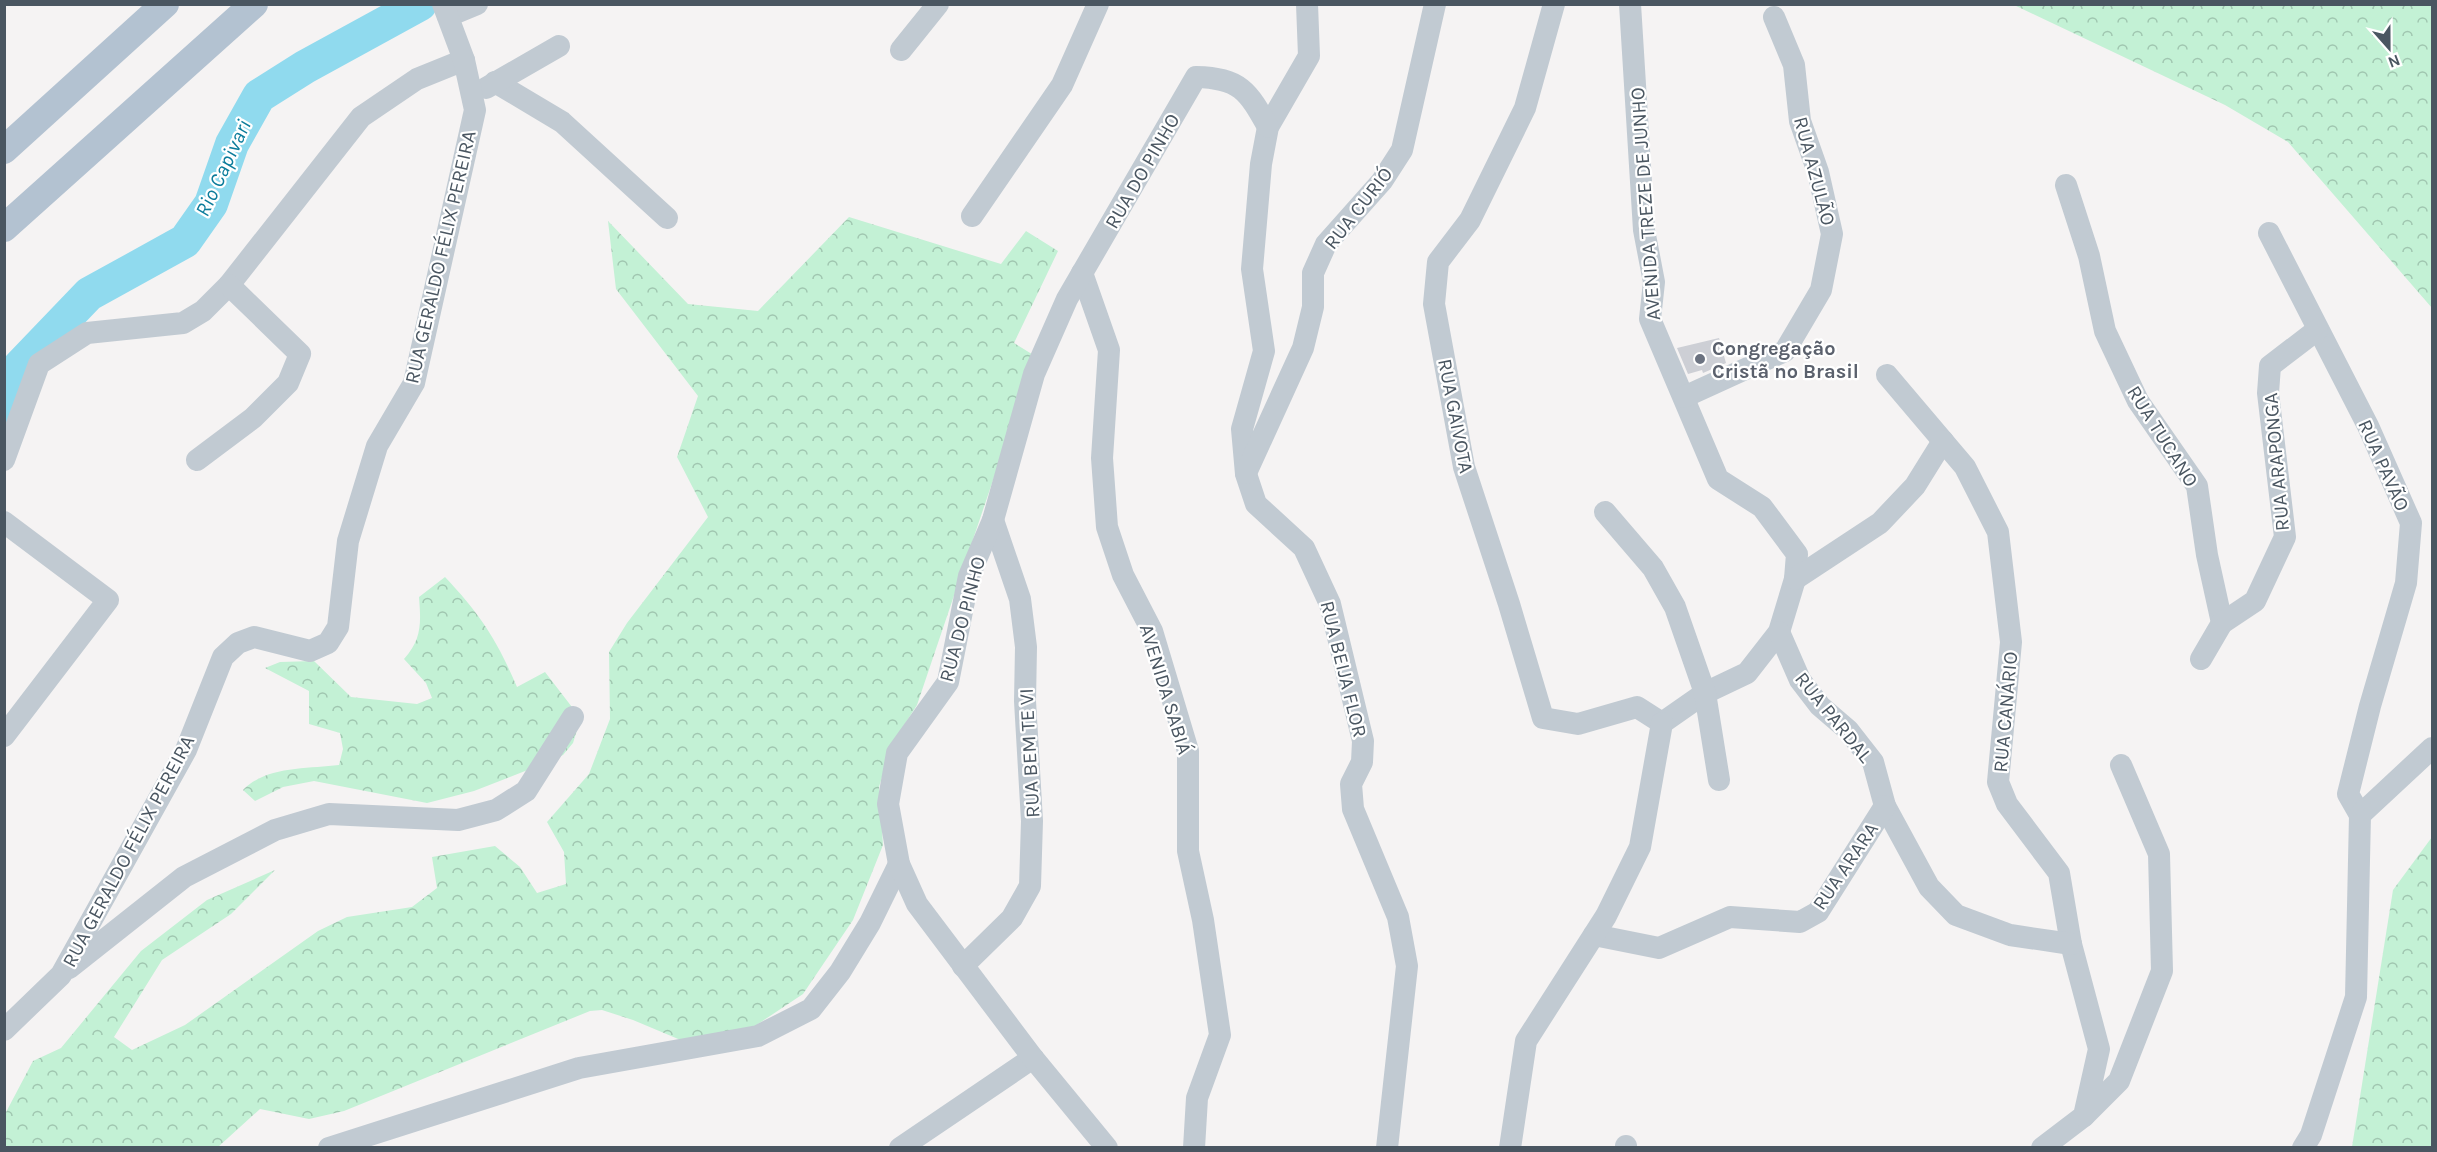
<svg xmlns="http://www.w3.org/2000/svg" width="2437" height="1152" viewBox="0 0 2437 1152" font-family="Karla,sans-serif">
<style>
.forest{fill:url(#forest-crowns)}
.lines{fill:none;stroke-linecap:round;stroke-linejoin:round}
.river{stroke:#90daee;stroke-width:34}
.building{fill:#cdcfd5}
.minor{stroke:#c1cad2;stroke-width:22}
.major{stroke:#b3c2d1;stroke-width:28}
.worship-dot{fill:#6b7280;stroke:#fff;stroke-width:2}
.labels{text-anchor:middle;stroke-width:4.5;stroke-linejoin:round;paint-order:stroke}
.street-label{font-size:20px;fill:#4a5661;stroke:#fff}
.worship-label{font-size:20px;font-weight:bold;fill:#5b616d;stroke:#fff;text-anchor:start}
.water-label{font-size:21px;font-style:italic;fill:#0c7c9b;stroke:#fff}
</style>
<defs>
<pattern id="forest-crowns" width="20" height="18" patternUnits="userSpaceOnUse" patternTransform="scale(1.5)"><rect width="20" height="18" fill="#c3f1d5"/><path d="M2 6a3 3 0 1 1 6 0M12 15a3 3 0 1 1 6 0" fill="none" stroke="#a0c6b0"/></pattern>
</defs>
<rect width="100%" height="100%" fill="#f5f3f3"/>
<g class="forest">
<path d="M 2014,5 L 2432,5 L 2432,308 L 2288,142 L 2225,105 Z"/>
<path d="M 849,217 L 1001,264 L 1026,231 L 1058,251 L 1014,343 L 1035,356 L 917,705 L 892,744 L 879,787 L 883,845 L 853,920 L 803,994 L 752,1028 L 683,1041 L 633,1020 L 602,1010 L 590,1011 L 344,1111 L 309,1119 L 260,1109 L 218,1147 L 5,1147 L 4,1116 L 33,1061 L 61,1048 L 141,951 L 207,900 L 275,870 L 231,914 L 162,960 L 114,1037 L 132,1050 L 185,1025 L 318,931 L 347,917 L 412,907 L 437,888 L 432,857 L 495,846 L 520,867 L 537,893 L 566,884 L 564,852 L 547,822 L 589,774 L 610,719 L 609,652 L 627,623 L 708,517 L 677,457 L 698,396 L 616,289 L 608,221 L 688,304 L 758,311 Z"/>
<path d="M 445,577 C 480,614 497,640 517,687 L 545,672 L 575,711 L 578,727 L 573,743 L 563,755 L 548,762 L 474,791 L 427,803 L 314,781 L 283,787 L 255,801 L 243,790 C 266,766 307,769 339,765 L 343,749 L 340,733 L 309,724 L 309,691 L 265,668 L 280,662 L 314,661 L 351,697 L 417,704 L 432,698 L 426,683 L 404,659 C 422,639 421,623 419,597 Z"/>
<path d="M 2432,837 L 2432,1147 L 2352,1147 L 2393,890 Z"/>
</g>
<g class="lines">
<path class="river" d="M 4,409 L 19,367 L 89,294 L 185,241 L 211,204 L 232,144 L 259,96 L 305,67 L 420,4"/>
</g>
<path class="building" d="M 1719,338 L 1726,363 L 1703,373 L 1702,370 L 1688,374 L 1677,348 Z"/>
<g class="lines">
<g class="minor">
<path d="M 1307,4 L 1309,56 L 1268,127 L 1261,164 L 1252,269 L 1264,351 L 1242,429 L 1246,474 L 1256,504 L 1304,548 L 1330,604 L 1363,741 L 1362,762 L 1351,784 L 1353,809 L 1398,917 L 1407,966 L 1387,1148"/>
<path d="M 1554,4 L 1525,108 L 1470,220 L 1438,262 L 1434,304 L 1464,467 L 1509,604 L 1543,718 L 1578,724 L 1637,707 L 1662,723"/>
<path d="M 1630,4 L 1644,230 L 1654,282 L 1650,319 L 1718,479 L 1762,507 L 1797,554 L 1795,579 L 1779,632 L 1747,673 L 1705,693 L 1662,723"/>
<path d="M 448,16 L 477,4"/>
<path d="M 901,50 L 938,4"/>
<path d="M 495,82 L 562,122 L 667,218"/>
<path d="M 486,88 L 559,46"/>
<path d="M 2066,185 L 2089,256 L 2105,331 L 2138,401 L 2197,486 L 2207,555 L 2222,623"/>
<path d="M 972,216 L 1062,85 L 1098,4"/>
<path d="M 2269,233 L 2368,426 L 2411,523 L 2406,583 L 2370,706 L 2348,794 L 2360,815"/>
<path d="M 1082,273 L 1109,350 L 1102,458 L 1107,527 L 1123,575 L 1152,631 L 1188,751 L 1188,851 L 1203,920 L 1220,1035 L 1197,1098 L 1194,1148"/>
<path d="M 1887,375 L 1965,467 L 1998,532 L 2011,642 L 1998,782 L 2007,804 L 2059,873 L 2071,944 L 2099,1049 L 2084,1116 L 2042,1148"/>
<path d="M 1684,397 L 1785,351 L 1821,290 L 1832,234 L 1818,172 L 1800,121 L 1794,65 L 1774,17"/>
<path d="M 4,460 L 39,364 L 87,333 L 183,323 L 203,311 L 229,285 L 361,117 L 417,79 L 464,60"/>
<path d="M 197,460 L 253,418 L 288,383 L 300,354 L 229,285"/>
<path d="M 1246,473 L 1303,348 L 1313,307 L 1313,273 L 1326,244 L 1382,181 L 1402,150 L 1435,4"/>
<path d="M 1605,512 L 1653,568 L 1675,607 L 1705,693 L 1719,780"/>
<path d="M 4,522 L 108,600 L 4,736"/>
<path d="M 1795,579 L 1880,523 L 1915,486 L 1943,441"/>
<path d="M 1779,632 L 1800,680 L 1820,706 L 1848,730 L 1873,762 L 1885,806 L 1929,887 L 1956,915 L 2010,935 L 2071,944"/>
<path d="M 2201,659 L 2222,623 L 2255,601 L 2285,537 L 2268,393 L 2270,366 L 2317,330"/>
<path d="M 1594,935 L 1659,948 L 1730,917 L 1800,922 L 1818,912 L 1885,806"/>
<path d="M 963,966 L 1012,918 L 1030,886 L 1032,821 L 1025,701 L 1026,647 L 1020,599 L 993,520"/>
<path d="M 69,968 L 184,877 L 275,830 L 329,814 L 458,820 L 496,810 L 526,791 L 573,717"/>
<path d="M 4,1030 L 61,975 L 186,750 L 223,657 L 238,643 L 254,637 L 310,651 L 328,643 L 338,627 L 348,541 L 377,446 L 414,383 L 475,110 L 464,60 L 443,4"/>
<path d="M 2084,1116 L 2119,1081 L 2162,971 L 2159,854 L 2121,765"/>
<path d="M 329,1148 L 579,1068 L 758,1036 L 811,1009 L 840,972 L 870,923 L 899,864"/>
<path d="M 900,1148 L 1033,1058"/>
<path d="M 1107,1148 L 1033,1058 L 917,904 L 899,864 L 888,804 L 897,753 L 948,682 L 969,576 L 993,520 L 1034,374 L 1067,299 L 1196,77 C 1240,78 1248,91 1268,127"/>
<path d="M 1510,1148 L 1526,1041 L 1606,916 L 1640,847 L 1662,723"/>
<path d="M 1626,1148 L 1626,1146"/>
<path d="M 2303,1148 L 2311,1135 L 2356,997 L 2360,815 L 2432,748"/>
</g>
<g class="major">
<path d="M 4,150 L 165,4"/>
<path d="M 4,228 L 254,4"/>
</g>
</g>
<circle class="worship-dot" cx="1700" cy="359" r="6"/>
<g class="labels">
<g class="street-label">
<text transform="translate(1142 171) rotate(-60)" y="7">RUA DO PINHO</text>
<text transform="translate(1815 171) rotate(75)" y="7">RUA AZULÃO</text>
<text transform="translate(1645 204) rotate(-94)" y="7">AVENIDA TREZE DE JUNHO</text>
<text transform="translate(1358 208) rotate(-52)" y="7">RUA CURIÓ</text>
<text transform="translate(440 257) rotate(-77)" y="7">RUA GERALDO FÉLIX PEREIRA</text>
<text transform="translate(1456 416) rotate(79)" y="7">RUA GAIVOTA</text>
<text transform="translate(2163 436) rotate(58)" y="7">RUA TUCANO</text>
<text transform="translate(2276 462) rotate(-95)" y="7">RUA ARAPONGA</text>
<text transform="translate(2384 465) rotate(66)" y="7">RUA PAVÃO</text>
<text transform="translate(962 619) rotate(-75)" y="7">RUA DO PINHO</text>
<text transform="translate(1344 669) rotate(76)" y="7">RUA BEIJA FLOR</text>
<text transform="translate(1166 689) rotate(73)" y="7">AVENIDA SABIÁ</text>
<text transform="translate(2005 712) rotate(-85)" y="7">RUA CANÁRIO</text>
<text transform="translate(1834 717) rotate(51)" y="7">RUA PARDAL</text>
<text transform="translate(1029 753) rotate(-93)" y="7">RUA BEM TE VI</text>
<text transform="translate(128 851) rotate(-62)" y="7">RUA GERALDO FÉLIX PEREIRA</text>
<text transform="translate(1845 866) rotate(-56)" y="7">RUA ARARA</text>
</g>
<g class="worship-label">
<text x="1712" y="355">Congregação<tspan x="1712" dy="23">Cristã no Brasil</tspan></text>
</g>
<g class="water-label">
<text transform="translate(223 168) rotate(-65)" y="7">Rio Capivari</text>
</g>
</g>
<rect width="2437" height="1152" fill="none" stroke="#4a5661" stroke-width="12"/>
<g transform="translate(2389 48) rotate(159)" stroke="#ffffff" stroke-width="4.5" paint-order="stroke">
<path d="M0-4.5L10 22L0 15L-10 22Z" fill="#4a5661"/>
<text y="-9" font-size="16" font-weight="bold" text-anchor="middle" fill="#4a5661">N</text>
</g>
</svg>
